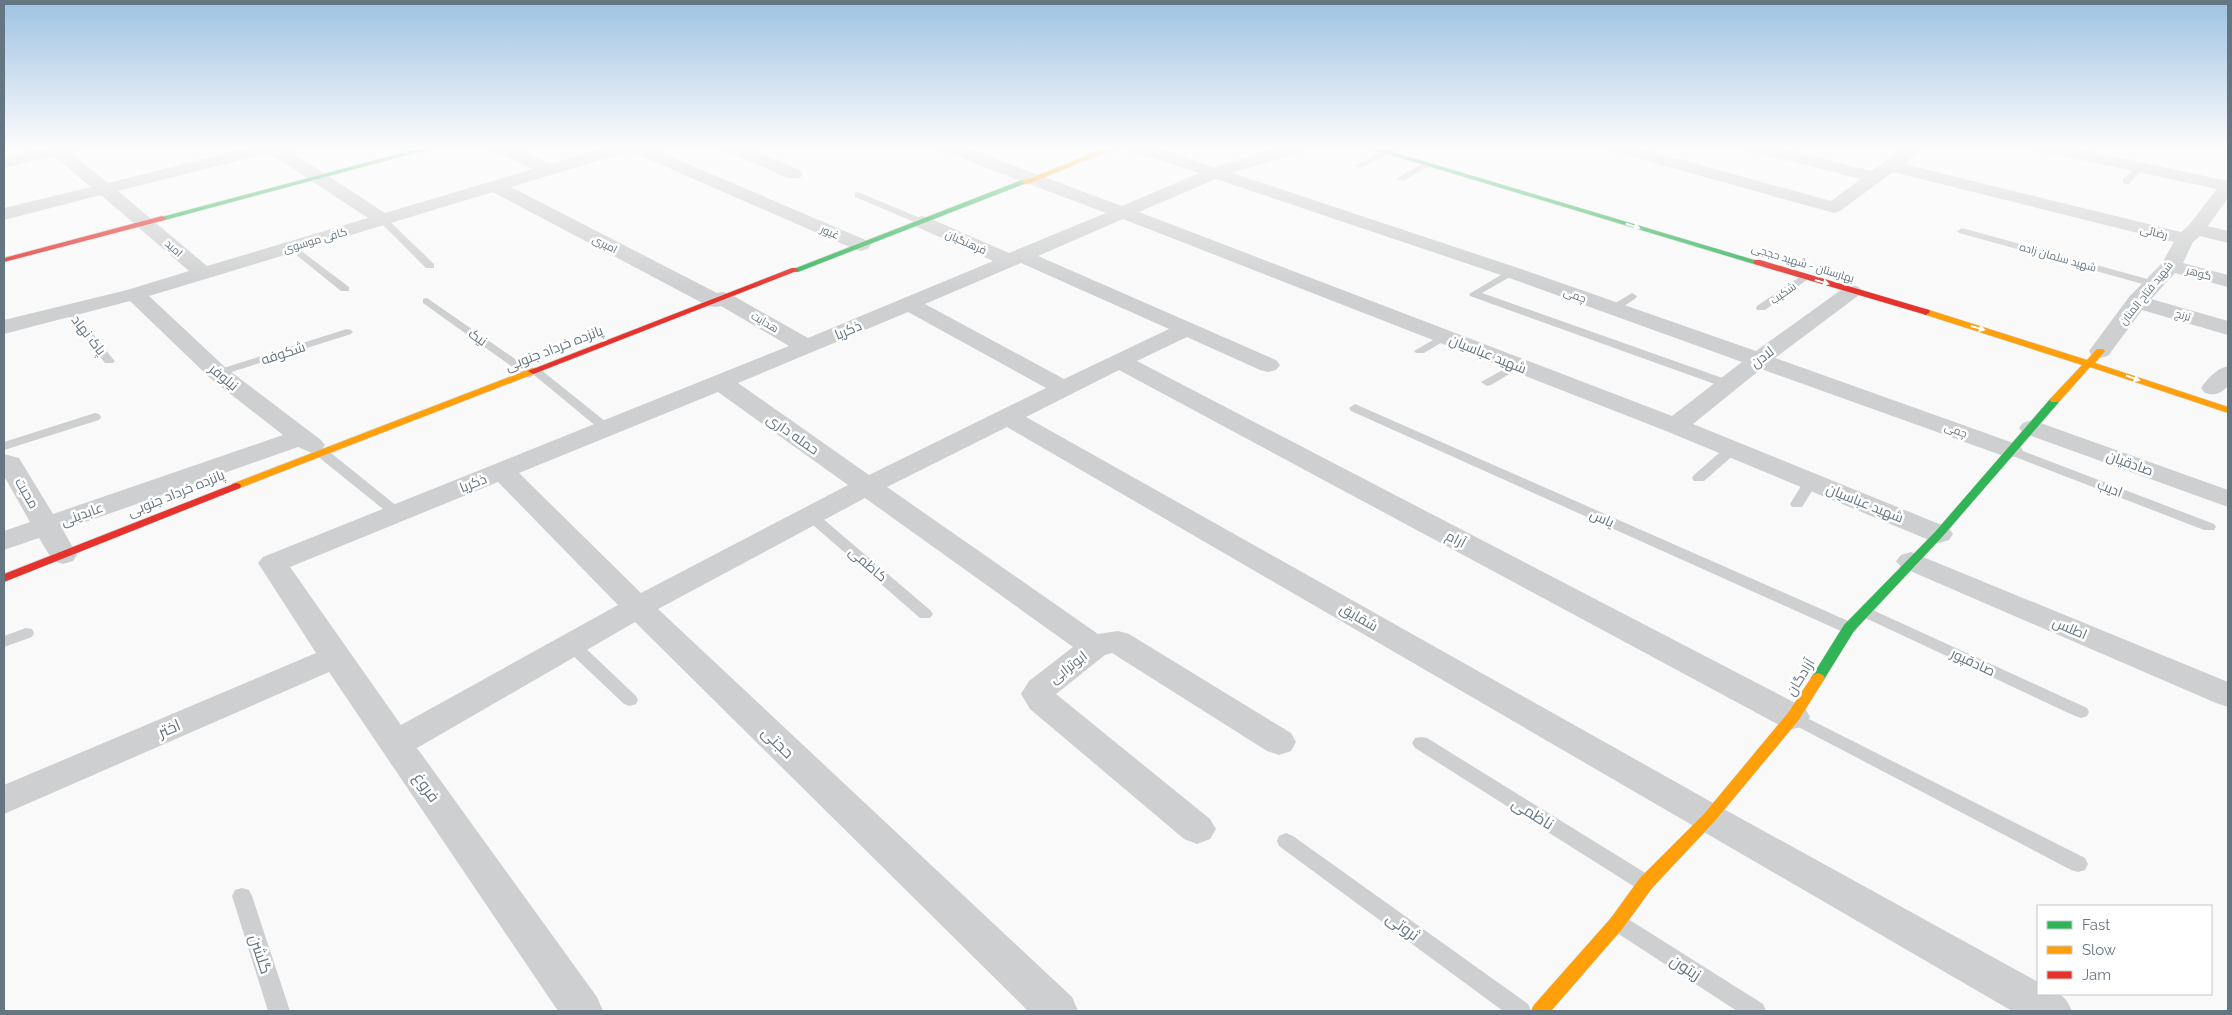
<svg xmlns="http://www.w3.org/2000/svg" width="2232" height="1015" viewBox="0 0 2232 1015" font-family="Raleway,Cairo,sans-serif">
<style>
.lines{fill:none;stroke-linecap:round;stroke-linejoin:round}
.fast-casing{stroke:#d5d6d7;stroke-width:1}
.slow-casing{stroke:#d5d6d7;stroke-width:1}
.jam-casing{stroke:#d5d6d7;stroke-width:1}
.lane{fill:#cecfd0;fill-rule:evenodd}
.street{fill:#cecfd0;fill-rule:evenodd}
.fast{fill:#30b455;fill-rule:evenodd}
.slow{fill:#ff9f0a;fill-rule:evenodd}
.jam{fill:#e5322d;fill-rule:evenodd}
.oneway{fill:#fff}
.labels{text-anchor:middle;stroke-width:5;stroke-linejoin:round;paint-order:stroke}
.far-street-label{font-size:11px;fill:#657683;stroke:#fff}
.street-label{font-size:14px;fill:#657683;stroke:#fff}
.near-street-label{font-size:16px;fill:#657683;stroke:#fff}
</style>
<rect width="100%" height="100%" fill="#f9f9f9"/>
<g class="lines">
<g class="fast-casing">
<g id="fast">
<path d="M 425,147 L 437,147 L 165,220 L 158,218 Z"/>
<path d="M 1365,147 L 1376,147 L 1761,262 L 1754,264 Z"/>
<path d="M 1022,180 L 1029,182 L 798,272 L 795,272 L 791,270 Z"/>
<path d="M 2055,397 L 2060,400 L 2059,402 L 1943,536 L 1854,631 L 1823,681 L 1813,681 L 1811,678 L 1844,625 L 1935,532 L 2051,398 Z"/>
</g>
</g>
<g class="slow-casing">
<g id="slow">
<path d="M 1109,147 L 1119,147 L 1028,184 L 1021,182 Z"/>
<path d="M 1926,309 L 2087,360 L 2097,349 L 2103,349 L 2105,351 L 2095,363 L 2228,407 L 2228,413 L 2090,367 L 2059,402 L 2051,402 L 2050,400 L 2051,398 L 2082,365 L 1923,314 L 1923,310 Z"/>
<path d="M 533,368 L 538,371 L 536,373 L 240,488 L 236,489 L 231,486 L 232,484 Z"/>
<path d="M 1818,673 L 1823,675 L 1825,678 L 1798,721 L 1714,822 L 1652,888 L 1623,928 L 1551,1011 L 1531,1011 L 1534,1005 L 1611,918 L 1640,878 L 1704,814 L 1788,713 L 1813,675 Z"/>
</g>
</g>
<g class="jam-casing">
<g id="jam">
<path d="M 162,216 L 166,218 L 165,220 L 4,262 L 4,258 Z"/>
<path d="M 1754,260 L 1760,260 L 1929,310 L 1930,312 L 1926,315 L 1923,314 L 1754,264 Z"/>
<path d="M 792,268 L 795,268 L 799,270 L 536,373 L 533,374 L 528,371 Z"/>
<path d="M 236,483 L 240,484 L 241,486 L 240,488 L 4,582 L 4,574 Z"/>
</g>
</g>
<g class="lane">
<path d="M 1386,149 L 1389,150 L 1389,154 L 1361,168 L 1354,166 Z"/>
<path d="M 1424,163 L 1431,165 L 1403,181 L 1396,179 Z"/>
<path d="M 2137,166 L 2144,168 L 2129,184 L 2123,184 L 2123,180 Z"/>
<path d="M 858,192 L 925,220 L 927,222 L 925,224 L 919,224 L 855,197 L 855,193 Z"/>
<path d="M 383,217 L 386,218 L 434,264 L 434,268 L 426,268 L 378,220 Z"/>
<path d="M 1962,228 L 2158,282 L 2159,284 L 2158,286 L 2150,286 L 1959,233 L 1957,231 Z"/>
<path d="M 292,244 L 349,287 L 349,291 L 341,291 L 289,249 L 287,247 Z"/>
<path d="M 1511,269 L 1515,270 L 1515,274 L 1482,293 L 1731,381 L 1733,384 L 1727,388 L 1723,387 L 1470,296 L 1469,294 Z"/>
<path d="M 1804,274 L 1809,277 L 1808,279 L 1765,310 L 1757,310 L 1756,308 L 1757,306 Z"/>
<path d="M 1632,293 L 1637,296 L 1636,298 L 1617,311 L 1609,311 L 1608,309 L 1609,307 Z"/>
<path d="M 427,298 L 531,370 L 536,367 L 540,369 L 611,426 L 613,429 L 611,432 L 603,432 L 534,375 L 529,378 L 525,376 L 423,303 L 423,299 Z"/>
<path d="M 69,307 L 73,308 L 113,359 L 115,361 L 113,363 L 105,363 L 64,310 Z"/>
<path d="M 347,329 L 351,330 L 353,332 L 351,334 L 222,375 L 218,377 L 212,373 L 214,371 Z"/>
<path d="M 1445,333 L 1451,336 L 1449,338 L 1424,353 L 1416,353 L 1414,351 Z"/>
<path d="M 1517,362 L 1521,363 L 1523,365 L 1521,367 L 1491,385 L 1487,386 L 1481,382 Z"/>
<path d="M 1355,404 L 1855,624 L 1857,628 L 1855,632 L 1843,632 L 1351,411 L 1349,408 Z"/>
<path d="M 95,413 L 99,414 L 101,417 L 99,420 L 4,450 L 4,442 Z"/>
<path d="M 1732,445 L 1738,449 L 1737,452 L 1704,481 L 1694,481 L 1692,478 L 1694,475 L 1727,446 Z"/>
<path d="M 2010,446 L 2214,524 L 2216,527 L 2214,530 L 2204,530 L 2005,453 L 2004,450 L 2005,447 Z"/>
<path d="M 321,448 L 326,449 L 403,511 L 405,514 L 403,517 L 393,517 L 316,455 L 315,452 L 316,449 Z"/>
<path d="M 1811,477 L 1818,481 L 1804,504 L 1802,507 L 1792,507 L 1790,504 L 1806,478 Z"/>
<path d="M 810,511 L 815,512 L 930,610 L 933,614 L 930,618 L 920,618 L 805,518 L 803,515 L 805,512 Z"/>
<path d="M 1866,607 L 2087,708 L 2089,712 L 2087,716 L 2081,718 L 2075,716 L 1861,616 L 1858,612 L 1861,608 Z"/>
<path d="M 26,628 L 32,629 L 34,633 L 32,637 L 4,647 L 4,636 Z"/>
<path d="M 572,640 L 578,641 L 636,696 L 638,700 L 636,704 L 630,706 L 624,704 L 566,649 L 564,645 L 566,641 Z"/>
<path d="M 1793,711 L 2085,858 L 2088,864 L 2085,870 L 2078,872 L 2071,870 L 1787,721 L 1785,717 L 1787,713 Z"/>
<path d="M 1421,737 L 1427,738 L 1652,877 L 1655,883 L 1652,889 L 1645,891 L 1638,889 L 1415,748 L 1412,743 L 1415,738 Z"/>
<path d="M 1286,833 L 1293,836 L 1528,1004 L 1531,1011 L 1503,1011 L 1279,846 L 1277,841 L 1279,836 Z"/>
<path d="M 242,888 L 249,890 L 252,896 L 290,1011 L 268,1011 L 232,896 L 235,890 Z"/>
<path d="M 1618,914 L 1625,917 L 1763,1004 L 1766,1011 L 1737,1011 L 1611,929 L 1608,923 L 1611,917 Z"/>
</g>
<g class="street">
<path d="M 49,147 L 78,147 L 76,151 L 70,152 L 108,183 L 251,147 L 284,147 L 385,213 L 533,169 L 494,151 L 492,147 L 514,147 L 550,164 L 608,147 L 648,147 L 868,241 L 871,245 L 868,249 L 861,251 L 854,249 L 630,151 L 511,187 L 717,293 L 723,292 L 730,294 L 808,338 L 993,261 L 915,226 L 913,222 L 915,218 L 922,216 L 929,218 L 1009,253 L 1106,213 L 942,151 L 940,147 L 964,147 L 1122,206 L 1199,173 L 1131,151 L 1129,147 L 1154,147 L 1215,167 L 1280,147 L 1306,147 L 1304,151 L 1232,173 L 1518,268 L 1756,351 L 1845,287 L 1852,285 L 1859,287 L 1862,291 L 1859,295 L 1775,358 L 2019,445 L 2023,450 L 2019,455 L 2010,458 L 2001,455 L 1761,369 L 1693,424 L 1949,528 L 1953,534 L 1949,540 L 1939,543 L 1929,540 L 1666,431 L 1123,219 L 1038,256 L 1276,360 L 1280,365 L 1276,370 L 1268,372 L 1260,370 L 1187,337 L 1137,361 L 1805,708 L 1810,717 L 1805,726 L 1793,729 L 1781,726 L 1119,370 L 1026,417 L 1722,808 L 2038,982 L 2038,994 C 2059,994 2063,991 2072,1011 L 2012,1011 L 1007,427 L 887,487 L 1098,634 L 1118,631 L 1129,634 L 1291,733 L 1296,742 L 1291,751 L 1279,755 L 1267,751 L 1112,653 L 1105,655 L 1056,694 L 1210,819 L 1216,829 L 1210,839 L 1197,844 L 1184,839 L 1030,709 L 1021,694 L 1029,681 L 1073,647 L 865,498 L 658,609 L 1072,997 L 1078,1011 L 1028,1011 L 635,622 L 417,748 L 597,997 L 603,1011 L 558,1011 L 329,672 L 4,814 L 4,785 L 316,653 L 258,563 L 263,557 L 789,346 L 721,306 L 716,307 L 708,306 L 493,192 L 149,296 L 226,368 L 321,440 L 325,445 L 321,450 L 312,453 L 298,447 L 63,530 L 77,555 L 73,561 L 63,564 L 53,561 L 39,538 L 4,550 L 4,531 L 30,522 L 4,476 L 4,454 L 19,458 L 53,514 L 283,435 L 210,378 L 130,301 L 4,334 L 4,320 L 127,290 L 189,271 L 101,195 L 4,220 L 4,208 L 91,187 L 54,156 L 4,168 L 4,158 ZM 269,153 L 368,218 L 207,266 L 118,191 ZM 1216,179 L 1504,276 L 1742,362 L 1672,416 L 1139,212 ZM 1021,263 L 1169,329 L 1064,379 L 925,304 ZM 908,312 L 1046,388 L 869,475 L 738,383 ZM 718,392 L 848,485 L 641,593 L 519,473 ZM 498,482 L 618,605 L 401,725 L 290,567 Z"/>
<path d="M 724,147 L 746,147 L 800,170 L 803,174 L 800,178 L 788,178 L 726,151 Z"/>
<path d="M 1609,147 L 1636,147 L 1831,201 L 1861,179 L 1750,151 L 1748,147 L 1777,147 L 1872,171 L 1905,147 L 1924,147 L 1904,164 L 2181,232 L 2189,225 L 2217,189 L 2044,152 L 2038,151 L 2036,147 L 2068,147 L 2228,181 L 2228,198 L 2208,226 L 2228,231 L 2228,243 L 2200,236 L 2193,242 L 2183,263 L 2228,275 L 2228,287 L 2175,273 L 2151,299 L 2228,321 L 2228,335 L 2142,310 L 2108,356 L 2100,358 L 2092,356 L 2089,351 L 2129,297 L 2162,263 L 2174,242 L 1893,172 L 1840,211 L 1834,213 L 1611,151 Z"/>
<path d="M 2228,366 L 2228,386 C 2220,394 2215,396 2205,393 L 2201,388 C 2208,378 2216,369 2228,366 Z"/>
<path d="M 2032,420 L 2228,490 L 2228,507 L 2023,433 L 2019,428 L 2023,423 Z"/>
<path d="M 1911,552 L 2228,682 L 2228,707 L 2216,703 L 1901,567 L 1896,561 L 1901,555 Z"/>
</g>
<use href="#fast" class="fast"/>
<use href="#slow" class="slow"/>
<use href="#jam" class="jam"/>
</g>
<defs><path id="oneway-solid" d="M-6-.8H1V-3.2L6.5 0L1 3.2V.8H-6Z" transform="scale(1.25)"/></defs>
<g class="oneway">
<use href="#oneway-solid" transform="translate(1633 226) rotate(17)"/>
<use href="#oneway-solid" transform="translate(1822 282) rotate(16)"/>
<use href="#oneway-solid" transform="translate(1978 328) rotate(16)"/>
<use href="#oneway-solid" transform="translate(2133 378) rotate(19)"/>
</g>
<linearGradient id="sky" x2="0" y2="1"><stop stop-color="#9dc2e2"/><stop offset="0.51" stop-color="#fcfcfc"/><stop offset="1" stop-color="#fcfcfc" stop-opacity="0"/></linearGradient>
<rect width="2232" height="289" fill="url(#sky)"/>
<g class="labels">
<g class="far-street-label">
<text transform="translate(830 232) rotate(23)" y="4">غیور</text>
<text transform="translate(2154 232) rotate(14)" y="4">رضائی</text>
<text transform="translate(315 240) rotate(-16)" y="4">کافی موسوی</text>
<text transform="translate(966 242) rotate(24)" y="4">فرهنگیان</text>
<text transform="translate(605 244) rotate(27)" y="4">امیری</text>
<text transform="translate(174 248) rotate(42)" y="4">امید</text>
<text transform="translate(2058 257) rotate(16)" y="4">شهید سلمان زاده</text>
<text transform="translate(1803 263) rotate(17)" y="4">بهارستان - شهید حججی</text>
<text transform="translate(2199 273) rotate(15)" y="4">گوهر</text>
<text transform="translate(1783 293) rotate(-35)" y="4">شکیب</text>
<text transform="translate(2146 293) rotate(-51)" y="4">شهید فتاح المنان</text>
<text transform="translate(1575 295) rotate(20)" y="4">چمی</text>
<text transform="translate(2183 315) rotate(16)" y="4">ترنج</text>
<text transform="translate(765 322) rotate(30)" y="4">هدایت</text>
<text transform="translate(1956 430) rotate(20)" y="4">چمی</text>
</g>
<g class="street-label">
<text transform="translate(848 330) rotate(-23)" y="5">ذکریا</text>
<text transform="translate(89 335) rotate(52)" y="5">پاک نهاد</text>
<text transform="translate(478 337) rotate(36)" y="5">نیک</text>
<text transform="translate(554 348) rotate(-21)" y="5">پانزده خرداد جنوبی</text>
<text transform="translate(283 353) rotate(-18)" y="5">شکوفه</text>
<text transform="translate(1488 354) rotate(22)" y="5">شهید عباسیان</text>
<text transform="translate(1762 357) rotate(-37)" y="5">لادن</text>
<text transform="translate(224 377) rotate(40)" y="5">نیلوفر</text>
<text transform="translate(793 434) rotate(35)" y="5">حمله داری</text>
<text transform="translate(2130 463) rotate(20)" y="5">صادقیان</text>
<text transform="translate(473 483) rotate(-22)" y="5">ذکریا</text>
<text transform="translate(2110 488) rotate(21)" y="5">ادیب</text>
<text transform="translate(27 493) rotate(60)" y="5">محبت</text>
<text transform="translate(176 493) rotate(-22)" y="5">پانزده خرداد جنوبی</text>
<text transform="translate(1865 503) rotate(22)" y="5">شهید عباسیان</text>
<text transform="translate(82 514) rotate(-20)" y="5">عابدینی</text>
<text transform="translate(1602 518) rotate(24)" y="5">یاس</text>
<text transform="translate(1456 539) rotate(28)" y="5">آرام</text>
<text transform="translate(868 564) rotate(41)" y="5">کاظمی</text>
<text transform="translate(1359 617) rotate(30)" y="5">شقایق</text>
<text transform="translate(2070 628) rotate(23)" y="5">اطلس</text>
<text transform="translate(1973 662) rotate(25)" y="5">صادقپور</text>
<text transform="translate(1068 667) rotate(-38)" y="5">ابوترابی</text>
<text transform="translate(1800 677) rotate(-58)" y="5">آزادگان</text>
</g>
<g class="near-street-label">
<text transform="translate(169 728) rotate(-23)" y="6">اختر</text>
<text transform="translate(778 742) rotate(44)" y="6">حجتی</text>
<text transform="translate(427 787) rotate(55)" y="6">فروغ</text>
<text transform="translate(1533 813) rotate(32)" y="6">ناظمی</text>
<text transform="translate(1403 926) rotate(36)" y="6">ثروتی</text>
<text transform="translate(261 954) rotate(72)" y="6">گلشن</text>
<text transform="translate(1686 967) rotate(33)" y="6">زیتون</text>
</g>
</g>
<rect width="2232" height="1015" fill="none" stroke="#657683" stroke-width="10"/>
<rect x="2037" y="905" width="175" height="90" fill="#ffffff" stroke="#c1c8cd"/>
<rect x="2047" y="921" width="25" height="8" fill="#30b455" stroke="#c1c8cd"/>
<text x="2082" y="930" font-size="15" fill="#657683">Fast</text>
<rect x="2047" y="946" width="25" height="8" fill="#ff9f0a" stroke="#c1c8cd"/>
<text x="2082" y="955" font-size="15" fill="#657683">Slow</text>
<rect x="2047" y="971" width="25" height="8" fill="#e5322d" stroke="#c1c8cd"/>
<text x="2082" y="980" font-size="15" fill="#657683">Jam</text>
</svg>
